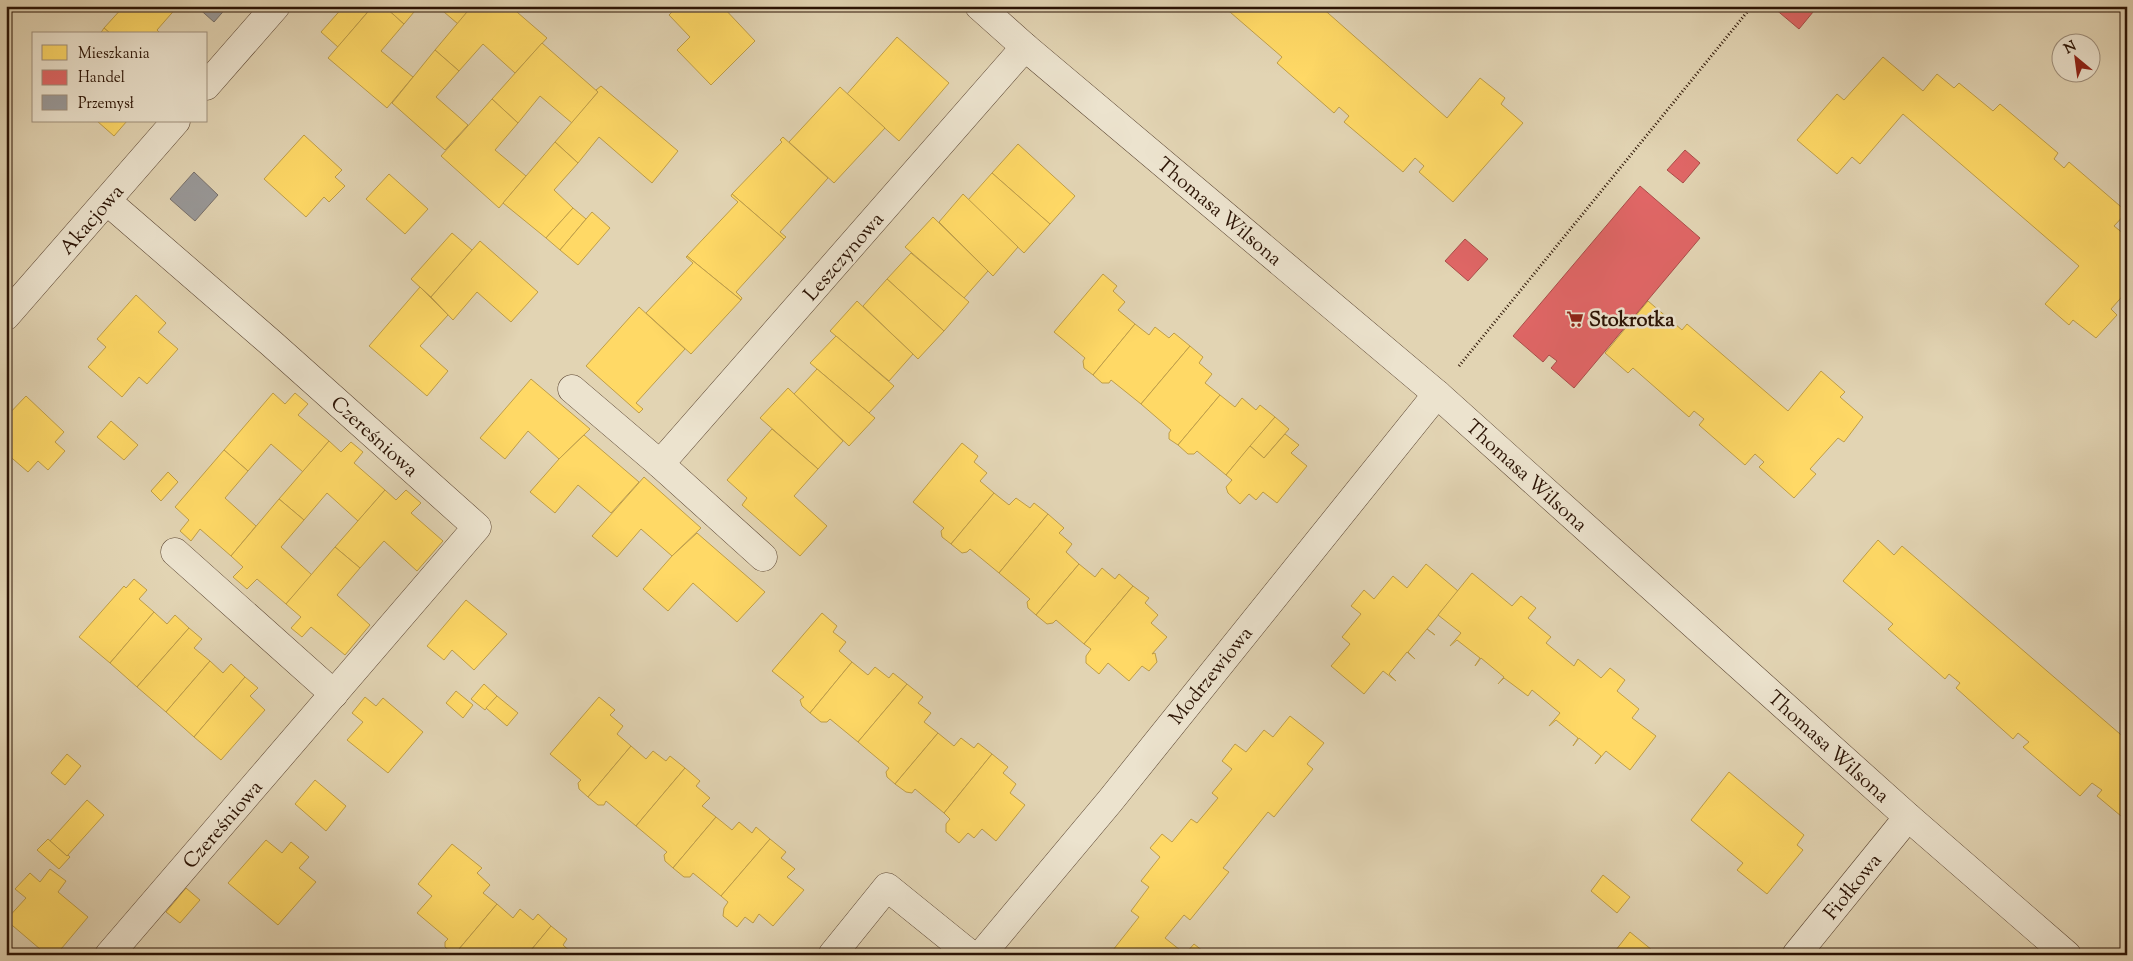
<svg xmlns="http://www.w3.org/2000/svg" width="2133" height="961" viewBox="0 0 2133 961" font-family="'Sorts Mill Goudy',serif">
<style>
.homes{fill:#ffd966;stroke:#bf9e49}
.shops{fill:#e06666;stroke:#aa4d49}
.industry{fill:#999;stroke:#78716c}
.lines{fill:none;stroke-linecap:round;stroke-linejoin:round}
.street-casing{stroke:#594330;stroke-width:29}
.path{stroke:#2b1304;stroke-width:3;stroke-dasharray:1 2.5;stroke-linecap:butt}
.street{stroke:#ece3ce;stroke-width:28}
.labels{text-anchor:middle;stroke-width:5;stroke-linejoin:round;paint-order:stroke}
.street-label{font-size:20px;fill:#2b1304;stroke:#ece3ce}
.poi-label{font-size:20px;font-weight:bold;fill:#2b1304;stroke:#ece3ce;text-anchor:start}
</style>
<rect width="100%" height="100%" fill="#e2d4b3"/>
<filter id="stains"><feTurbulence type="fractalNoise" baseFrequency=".004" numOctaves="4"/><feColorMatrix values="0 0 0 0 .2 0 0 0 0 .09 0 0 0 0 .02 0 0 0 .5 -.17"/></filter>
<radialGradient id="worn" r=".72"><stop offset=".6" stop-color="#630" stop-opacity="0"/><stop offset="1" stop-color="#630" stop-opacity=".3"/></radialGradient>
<g class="homes">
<path d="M 124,6 L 178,6 L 157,30 L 161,34 L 111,34 L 104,28 Z"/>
<path d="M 344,6 L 369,6 L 371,8 L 338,47 L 321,32 Z"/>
<path d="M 373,6 L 384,6 L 404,24 L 381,51 L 413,77 L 387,108 L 328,58 Z"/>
<path d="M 384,6 L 419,6 L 404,24 Z"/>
<path d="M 437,6 L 472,6 L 458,24 Z"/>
<path d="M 472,6 L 510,6 L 547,38 L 515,73 L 483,44 L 459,71 L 435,50 Z"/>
<path d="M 678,6 L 722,6 L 755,41 L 711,85 L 677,50 L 690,37 L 669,15 Z"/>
<path d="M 1223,6 L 1320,6 L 1447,118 L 1480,78 L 1505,98 L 1501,104 L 1523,123 L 1453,202 L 1419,172 L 1424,166 L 1415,158 L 1403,172 L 1344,122 L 1349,116 L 1339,107 L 1334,113 L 1277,63 L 1282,57 Z"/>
<path d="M 104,28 L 111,34 L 100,34 Z"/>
<path d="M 897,37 L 949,83 L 899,141 L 847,94 Z"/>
<path d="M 542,43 L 598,92 L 572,123 L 540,96 L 518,123 L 492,99 Z"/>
<path d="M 435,50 L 459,71 L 436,97 L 468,125 L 445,150 L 392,103 Z"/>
<path d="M 1883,57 L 1923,91 L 1937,74 L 1954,88 L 1959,83 L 1993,111 L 2000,104 L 2058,153 L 2054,159 L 2064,168 L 2069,162 L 2127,212 L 2114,226 L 2124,234 L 2127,230 L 2127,291 L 2111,309 L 2117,315 L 2096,338 L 2073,320 L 2069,325 L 2045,304 L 2079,266 L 1903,114 L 1860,164 L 1852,157 L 1837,174 L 1797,140 L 1837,94 L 1844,100 Z"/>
<path d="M 601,86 L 678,151 L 652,183 L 599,137 L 578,163 L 555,142 L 598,92 L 596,90 Z"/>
<path d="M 840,87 L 885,128 L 834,183 L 789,142 Z"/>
<path d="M 492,99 L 518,123 L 495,150 L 526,176 L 499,208 L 441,156 Z"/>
<path d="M 97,121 L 127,121 L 114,136 Z"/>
<path d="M 304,135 L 342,170 L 335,177 L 345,186 L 329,202 L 324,197 L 306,217 L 264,179 Z"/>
<path d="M 783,137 L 828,178 L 780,232 L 786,237 L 784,239 L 732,194 L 782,142 L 780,140 Z"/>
<path d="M 555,142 L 578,163 L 554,190 L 573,208 L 546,238 L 503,203 Z"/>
<path d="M 1018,144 L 1075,196 L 1050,224 L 992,173 Z"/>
<path d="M 992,173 L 1050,224 L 1024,253 L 968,200 Z"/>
<path d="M 389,174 L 428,209 L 405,234 L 366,199 Z"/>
<path d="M 732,194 L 784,239 L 736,292 L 742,298 L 741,300 L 687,256 L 738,202 L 731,196 Z"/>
<path d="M 963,194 L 1018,247 L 993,276 L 939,222 Z"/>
<path d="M 573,208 L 586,219 L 560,250 L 546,238 Z"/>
<path d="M 592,212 L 610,228 L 578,265 L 560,250 Z"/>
<path d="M 933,217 L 988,271 L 964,298 L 905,247 Z"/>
<path d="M 452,233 L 472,250 L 431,297 L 411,279 Z"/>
<path d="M 480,241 L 538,292 L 511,322 L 477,292 L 453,320 L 431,297 Z"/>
<path d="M 911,253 L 969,302 L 944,331 L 887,279 Z"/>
<path d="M 687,256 L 741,300 L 691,354 L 646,313 L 693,263 L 686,257 Z"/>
<path d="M 1103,274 L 1117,286 L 1113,291 L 1125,302 L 1118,310 L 1135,324 L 1093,375 L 1084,368 L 1083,361 L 1085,358 L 1054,332 Z"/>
<path d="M 887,279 L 944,331 L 918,359 L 863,306 Z"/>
<path d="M 420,287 L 448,315 L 420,346 L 448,371 L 427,396 L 369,346 Z"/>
<path d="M 136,295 L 166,323 L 158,332 L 178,349 L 147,384 L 139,377 L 122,397 L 88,367 L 106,347 L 97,339 Z"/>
<path d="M 857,301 L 913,354 L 889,381 L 830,331 Z"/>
<path d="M 1648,301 L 1682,330 L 1687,324 L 1788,411 L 1821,371 L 1845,392 L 1840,397 L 1863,417 L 1844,442 L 1838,438 L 1810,469 L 1816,474 L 1794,498 L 1759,467 L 1764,462 L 1755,454 L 1745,465 L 1699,425 L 1704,419 L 1694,411 L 1689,417 L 1633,368 L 1628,373 L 1605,353 Z"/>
<path d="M 639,307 L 685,349 L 636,403 L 643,409 L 639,413 L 586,366 Z"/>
<path d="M 1135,324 L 1149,335 L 1155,327 L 1169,338 L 1174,333 L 1190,346 L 1141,404 L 1111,380 L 1109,383 L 1102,383 L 1093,375 Z"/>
<path d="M 836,336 L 894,386 L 869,413 L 810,363 Z"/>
<path d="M 1190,346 L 1203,357 L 1199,363 L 1212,374 L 1205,383 L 1220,395 L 1178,445 L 1169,439 L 1169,433 L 1171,430 L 1141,404 Z"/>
<path d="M 817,369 L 875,418 L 849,446 L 794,394 Z"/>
<path d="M 531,379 L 590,429 L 559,459 L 528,431 L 505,459 L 480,438 Z"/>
<path d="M 788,388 L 843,441 L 818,469 L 760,418 Z"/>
<path d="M 273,393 L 285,404 L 295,393 L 308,404 L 298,415 L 329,441 L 303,472 L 271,444 L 248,471 L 224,450 Z"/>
<path d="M 1220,395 L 1235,407 L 1242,398 L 1256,410 L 1260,405 L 1275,417 L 1226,475 L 1197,451 L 1194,454 L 1188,454 L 1178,445 Z"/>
<path d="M 26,396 L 64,432 L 55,442 L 65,451 L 48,470 L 38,461 L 28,472 L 6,453 L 6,417 Z"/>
<path d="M 1275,417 L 1289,429 L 1264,458 L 1250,446 Z"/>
<path d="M 111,421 L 138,445 L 124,460 L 97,437 Z"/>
<path d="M 772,429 L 818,469 L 794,496 L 827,526 L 800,556 L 742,505 L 747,498 L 727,480 Z"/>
<path d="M 1285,434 L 1299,445 L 1291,453 L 1307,466 L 1277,503 L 1263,492 L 1256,500 L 1249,494 L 1240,504 L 1228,493 L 1226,487 L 1232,480 L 1226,475 L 1250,446 L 1264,458 Z"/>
<path d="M 584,435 L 639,482 L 611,513 L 578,485 L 555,513 L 530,492 L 559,459 Z"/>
<path d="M 329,441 L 341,452 L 351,442 L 363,452 L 354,463 L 385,490 L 358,521 L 327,493 L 304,520 L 279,499 Z"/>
<path d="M 962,443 L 978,456 L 974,462 L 987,473 L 980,481 L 994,493 L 951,544 L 942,537 L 941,531 L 944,528 L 913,502 Z"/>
<path d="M 224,450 L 248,471 L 225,498 L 256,526 L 231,556 L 200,529 L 191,541 L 180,531 L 189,520 L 175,507 Z"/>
<path d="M 168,472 L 178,482 L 161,501 L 151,491 Z"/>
<path d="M 644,477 L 701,528 L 672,556 L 641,529 L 617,557 L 592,536 Z"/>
<path d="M 385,490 L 396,500 L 406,490 L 421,503 L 411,513 L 443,541 L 417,571 L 384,541 L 360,568 L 335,547 Z"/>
<path d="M 994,493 L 1009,505 L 1016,498 L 1030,508 L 1034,503 L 1048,514 L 999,573 L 970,549 L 967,552 L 962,553 L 951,544 Z"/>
<path d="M 279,499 L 304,520 L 281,547 L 312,575 L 286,604 L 257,579 L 247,589 L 233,577 L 243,567 L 231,556 Z"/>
<path d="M 1048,514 L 1064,528 L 1059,533 L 1072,544 L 1066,552 L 1079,564 L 1036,615 L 1028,608 L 1027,602 L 1030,599 L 999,573 Z"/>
<path d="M 697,533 L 765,592 L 737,622 L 693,583 L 668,611 L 643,589 L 672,556 Z"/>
<path d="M 1878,540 L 1894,555 L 1902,546 L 2127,740 L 2127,821 L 2097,796 L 2102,790 L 2092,783 L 2080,796 L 2023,747 L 2029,742 L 2018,733 L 2013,739 L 1956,688 L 1960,683 L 1949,674 L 1945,679 L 1888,629 L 1893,624 L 1843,581 Z"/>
<path d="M 335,547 L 360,568 L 337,595 L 370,625 L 345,655 L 311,627 L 302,637 L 291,628 L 301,617 L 286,604 Z"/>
<path d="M 1079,564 L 1095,577 L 1102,568 L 1115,579 L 1119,574 L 1133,586 L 1084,644 L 1056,620 L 1053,623 L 1047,624 L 1036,615 Z"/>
<path d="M 1426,564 L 1458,591 L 1427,629 L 1435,635 L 1427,629 L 1408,652 L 1415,659 L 1407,652 L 1389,674 L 1396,681 L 1383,671 L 1364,694 L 1331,666 L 1350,644 L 1342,637 L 1361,614 L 1351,606 L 1364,590 L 1374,599 L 1393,576 L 1407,588 Z"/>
<path d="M 1472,573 L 1512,606 L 1521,596 L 1536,608 L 1528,618 L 1551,637 L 1546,643 L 1574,666 L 1578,659 L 1601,678 L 1610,668 L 1625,680 L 1617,691 L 1639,709 L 1632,718 L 1656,736 L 1630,770 L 1606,751 L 1595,764 L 1601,756 L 1579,738 L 1573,746 L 1578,738 L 1556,720 L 1549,726 L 1560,713 L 1532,690 L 1528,696 L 1504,678 L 1498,684 L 1504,677 L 1481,658 L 1475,666 L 1480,658 L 1457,640 L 1450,646 L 1461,633 L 1438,615 Z"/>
<path d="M 134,579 L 147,590 L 139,599 L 154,612 L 110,663 L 79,637 L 124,586 L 126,588 Z"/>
<path d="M 1133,586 L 1149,598 L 1145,603 L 1158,615 L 1151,623 L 1167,637 L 1152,654 L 1155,653 L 1157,662 L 1149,671 L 1142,666 L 1129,681 L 1108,663 L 1099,674 L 1086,663 L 1086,656 L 1091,649 L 1084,644 Z"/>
<path d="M 466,600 L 507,634 L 474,670 L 452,650 L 444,660 L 427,646 Z"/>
<path d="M 154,612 L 167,624 L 175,615 L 189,628 L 137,687 L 110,663 Z"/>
<path d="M 822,613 L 837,626 L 833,632 L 846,642 L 839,651 L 852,662 L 810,713 L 802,706 L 800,700 L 804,697 L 772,671 Z"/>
<path d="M 189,628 L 202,639 L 194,648 L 210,661 L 166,712 L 137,687 Z"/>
<path d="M 210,661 L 223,673 L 231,664 L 245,677 L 194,737 L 166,712 Z"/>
<path d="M 852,662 L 868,675 L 875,667 L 889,678 L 893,673 L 907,684 L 858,742 L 830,719 L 827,722 L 821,722 L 810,713 Z"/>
<path d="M 245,677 L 258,688 L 250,696 L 265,710 L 221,760 L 194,737 Z"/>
<path d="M 484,684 L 497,696 L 485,710 L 471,699 Z"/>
<path d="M 907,684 L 923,697 L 918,703 L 931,713 L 924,722 L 938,733 L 895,784 L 887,777 L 886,772 L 889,768 L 858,742 Z"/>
<path d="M 456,691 L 473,705 L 463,718 L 446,703 Z"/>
<path d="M 497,696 L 518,713 L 507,726 L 486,708 Z"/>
<path d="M 365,697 L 376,706 L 383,698 L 423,732 L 388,773 L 347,740 L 363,722 L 352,713 Z"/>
<path d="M 599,697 L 615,710 L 610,715 L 623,726 L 617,734 L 631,746 L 588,797 L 579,789 L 578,783 L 581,780 L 550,754 Z"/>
<path d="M 1290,716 L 1324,743 L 1307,764 L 1313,769 L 1274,817 L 1268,812 L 1223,868 L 1229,872 L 1190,920 L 1184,915 L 1165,938 L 1185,954 L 1194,944 L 1208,955 L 1119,955 L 1113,950 L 1139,917 L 1131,911 L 1149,887 L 1141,881 L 1160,857 L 1150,848 L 1162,834 L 1172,842 L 1191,819 L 1197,823 L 1218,798 L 1212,793 L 1232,769 L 1222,761 L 1235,744 L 1246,752 L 1264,730 L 1273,737 Z"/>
<path d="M 938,733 L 954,746 L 961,738 L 974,748 L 978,743 L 992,754 L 944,813 L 915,789 L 912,793 L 906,792 L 895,784 Z"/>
<path d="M 631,746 L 646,759 L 653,751 L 666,761 L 670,756 L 685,768 L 636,826 L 606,801 L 604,805 L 598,805 L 588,797 Z"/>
<path d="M 67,754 L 81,766 L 65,785 L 51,773 Z"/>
<path d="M 992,754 L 1008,767 L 1003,773 L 1016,784 L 1010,793 L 1025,805 L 996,841 L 982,829 L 974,838 L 968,833 L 959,843 L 946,832 L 946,824 L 950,819 L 944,813 Z"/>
<path d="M 685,768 L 700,781 L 696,786 L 710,798 L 702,806 L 716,817 L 673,868 L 665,861 L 664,855 L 667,852 L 636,826 Z"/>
<path d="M 1729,772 L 1804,835 L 1797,845 L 1803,850 L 1767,894 L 1737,870 L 1743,863 L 1691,820 Z"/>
<path d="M 315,780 L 346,806 L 326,831 L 295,804 Z"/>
<path d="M 87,800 L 104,815 L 67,856 L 50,841 Z"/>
<path d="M 716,817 L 732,830 L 739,822 L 752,833 L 756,827 L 770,839 L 721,896 L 693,873 L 690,877 L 684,877 L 673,868 Z"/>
<path d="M 48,839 L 67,856 L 68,855 L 70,857 L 59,869 L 37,850 Z"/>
<path d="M 770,839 L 786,852 L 781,858 L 795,869 L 787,877 L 804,890 L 773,926 L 759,914 L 753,923 L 745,917 L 737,927 L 723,916 L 724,908 L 728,902 L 721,896 Z"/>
<path d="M 266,840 L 282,853 L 291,842 L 309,857 L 299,868 L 316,882 L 278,925 L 228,883 Z"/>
<path d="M 452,844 L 482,868 L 477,873 L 490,885 L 483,893 L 497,904 L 454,955 L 445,947 L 445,942 L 448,939 L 417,913 L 432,896 L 418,884 Z"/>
<path d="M 50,869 L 66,881 L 58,892 L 88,917 L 56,955 L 47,955 L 6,920 L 26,898 L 15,889 L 30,873 L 40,882 Z"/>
<path d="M 1603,875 L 1630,897 L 1617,913 L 1591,891 Z"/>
<path d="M 186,888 L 200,900 L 180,923 L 166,912 Z"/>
<path d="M 497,904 L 513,918 L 520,909 L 533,920 L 538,914 L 551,926 L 527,955 L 454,955 Z"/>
<path d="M 551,926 L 567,939 L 563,945 L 574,955 L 527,955 Z"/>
<path d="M 1630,932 L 1658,955 L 1612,955 Z"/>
</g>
<g class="shops">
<path d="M 1776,6 L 1818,6 L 1799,29 L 1774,8 Z"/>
<path d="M 1685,150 L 1700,163 L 1683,183 L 1667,170 Z"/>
<path d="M 1640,186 L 1700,238 L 1574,388 L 1551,368 L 1557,361 L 1549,355 L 1543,362 L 1513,336 Z"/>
<path d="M 1465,239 L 1488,259 L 1468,281 L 1445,261 Z"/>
</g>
<g class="industry">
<path d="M 196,6 L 228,6 L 214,22 Z"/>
<path d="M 194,172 L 218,195 L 195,221 L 170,199 Z"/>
</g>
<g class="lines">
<g class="street-casing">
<g id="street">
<path d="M 979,6 L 1025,47 L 1437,394 L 1908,817 L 2067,955"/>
<path d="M 206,86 L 276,6"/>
<path d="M 107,201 L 271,343 L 477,527 L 109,955"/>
<path d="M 6,316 L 176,121"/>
<path d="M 572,389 L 660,464"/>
<path d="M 175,552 L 334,694"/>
<path d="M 763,557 L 660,464 L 1025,47"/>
<path d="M 832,955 L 887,887 L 971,955"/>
<path d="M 981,955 L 1110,801 L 1437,394"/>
<path d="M 1796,955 L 1908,817"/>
</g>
</g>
<path class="path" d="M 1459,366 L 1752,6"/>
<use href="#street" class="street"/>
</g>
<defs>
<g id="supermarket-bare" transform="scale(1.35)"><path d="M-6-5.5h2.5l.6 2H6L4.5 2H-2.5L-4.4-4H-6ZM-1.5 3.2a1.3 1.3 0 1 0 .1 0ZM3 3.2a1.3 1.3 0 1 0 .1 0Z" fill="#8f2418" stroke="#ece3ce" stroke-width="2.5" paint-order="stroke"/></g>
</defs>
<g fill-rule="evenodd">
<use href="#supermarket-bare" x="1575" y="319"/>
</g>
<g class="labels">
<g class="street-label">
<text transform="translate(1220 211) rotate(40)" y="7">Thomasa Wilsona</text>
<text transform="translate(91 219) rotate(-49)" y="7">Akacjowa</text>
<text transform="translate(843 256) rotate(-49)" y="7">Leszczynowa</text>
<text transform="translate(375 436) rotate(42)" y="7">Czereśniowa</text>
<text transform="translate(1527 475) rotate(42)" y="7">Thomasa Wilsona</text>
<text transform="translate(1210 675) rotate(-51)" y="7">Modrzewiowa</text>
<text transform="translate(1829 746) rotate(42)" y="7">Thomasa Wilsona</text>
<text transform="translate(222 824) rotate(-49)" y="7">Czereśniowa</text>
<text transform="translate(1852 886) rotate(-51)" y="7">Fiołkowa</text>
</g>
<g class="poi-label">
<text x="1589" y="326">Stokrotka</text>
</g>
</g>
<rect width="2133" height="961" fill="none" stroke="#e2d4b3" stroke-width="25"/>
<rect x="8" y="8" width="2118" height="946" fill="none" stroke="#2b1304" stroke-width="2.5"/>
<rect x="12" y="12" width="2108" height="936" fill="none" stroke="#2b1304"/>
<rect x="32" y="32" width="175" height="90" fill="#ece3ce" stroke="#9f907d"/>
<rect x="42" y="45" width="25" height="15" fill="#ffd966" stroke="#9f907d"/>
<text x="78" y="58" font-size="15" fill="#2b1304">Mieszkania</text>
<rect x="42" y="70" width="25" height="15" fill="#e06666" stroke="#9f907d"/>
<text x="78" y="82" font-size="15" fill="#2b1304">Handel</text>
<rect x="42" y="95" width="25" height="15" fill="#999999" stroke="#9f907d"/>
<text x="78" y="108" font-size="15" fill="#2b1304">Przemysł</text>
<g transform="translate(2076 58) rotate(331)"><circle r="24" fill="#ece3ce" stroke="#9f907d"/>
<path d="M0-4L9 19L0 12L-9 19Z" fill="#8f2418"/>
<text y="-8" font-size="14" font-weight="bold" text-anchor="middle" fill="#2b1304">N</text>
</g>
<rect width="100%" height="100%" filter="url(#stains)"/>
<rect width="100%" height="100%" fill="url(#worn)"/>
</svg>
